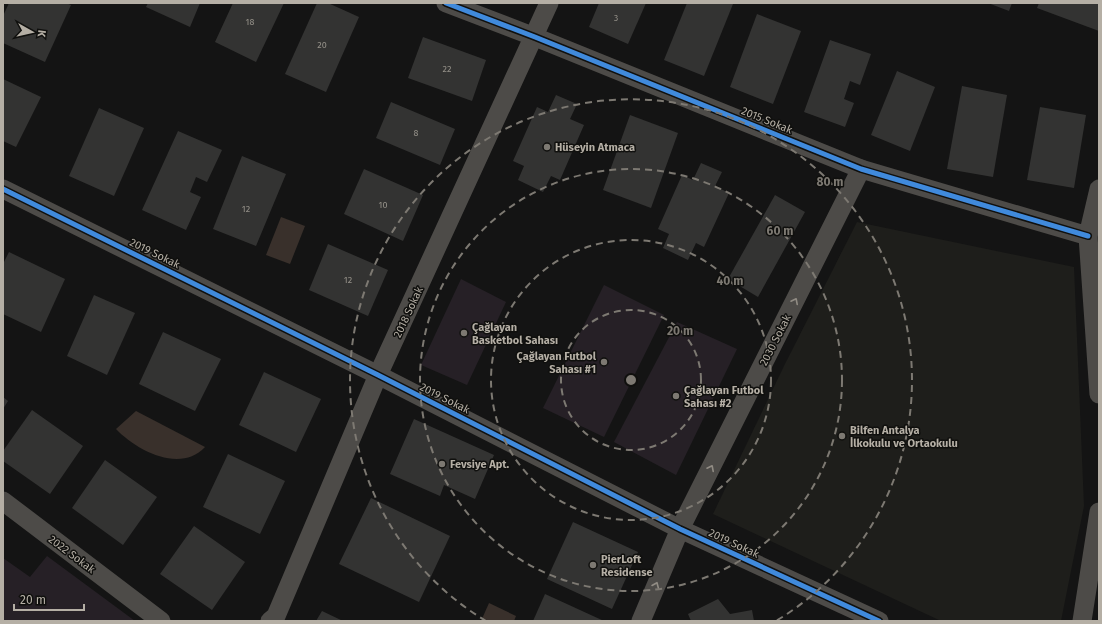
<svg xmlns="http://www.w3.org/2000/svg" width="1102" height="624" viewBox="0 0 1102 624" font-family="'Fira Sans',sans-serif">
<style>
.built{fill:#1e1e1b}
.green{fill:#262026}
.water{fill:#39302b}
.building{fill:#333332}
.lines{fill:none;stroke-linecap:round;stroke-linejoin:round}
.minor{stroke:#4d4b48;stroke-width:19}
.cycleway-casing{stroke:#10100e;stroke-width:8}
.cycleway{stroke:#408adc;stroke-width:5}
.oneway{stroke:#918c84}
.ring{fill:none;stroke:#7d7972;stroke-width:2;stroke-dasharray:7 5}
.poi-dot{fill:#7d7972;stroke:#10100e;stroke-width:1.5}
.labels{text-anchor:middle;stroke-width:3;stroke-linejoin:round;paint-order:stroke}
.number-label{font-size:9px;fill:#949088}
.street-label{font-size:11px;fill:#b5afa5;stroke:#10100e}
.poi-label{font-size:11px;font-weight:bold;fill:#b5afa5;stroke:#10100e;text-anchor:start}
.centre{fill:#7d7972;stroke:#10100e;stroke-width:2}
.ring-label{font-size:12px;text-anchor:middle;font-weight:bold;fill:#7d7972;stroke:#10100e;stroke-width:3;stroke-linejoin:round;paint-order:stroke}
</style>
<rect width="100%" height="100%" fill="#141414"/>
<path class="built" d="M 857,222 L 1074,267 L 1084,506 L 1061,621 L 941,621 L 713,514 L 784,366 Z"/>
<g class="green">
<path d="M 461,279 L 506,302 L 467,385 L 421,365 Z"/>
<path d="M 604,285 L 664,315 L 604,437 L 543,408 Z"/>
<path d="M 677,322 L 737,349 L 676,475 L 614,442 Z"/>
<path d="M 47,556 L 135,621 L 3,621 L 3,558 L 30,577 Z"/>
</g>
<g class="water">
<path d="M 281,217 L 305,226 L 290,264 L 266,255 Z"/>
<path d="M 136,411 L 205,447 C 180,474 136,450 116,429 Z"/>
<path d="M 489,603 L 516,616 L 514,621 L 481,621 Z"/>
</g>
<g class="building">
<path d="M 9,3 L 66,3 L 71,5 L 45,62 L 3,43 L 3,16 Z"/>
<path d="M 148,3 L 200,3 L 190,27 L 146,7 Z"/>
<path d="M 233,3 L 284,3 L 256,62 L 215,42 Z"/>
<path d="M 317,3 L 328,3 L 359,17 L 326,92 L 285,74 Z"/>
<path d="M 599,3 L 646,3 L 628,44 L 589,27 Z"/>
<path d="M 687,3 L 733,4 L 704,76 L 664,60 Z"/>
<path d="M 988,3 L 1012,3 L 1009,11 Z"/>
<path d="M 1039,3 L 1099,3 L 1099,31 L 1037,8 Z"/>
<path d="M 757,14 L 801,31 L 773,104 L 730,87 Z"/>
<path d="M 423,37 L 486,60 L 472,101 L 408,78 Z"/>
<path d="M 830,40 L 871,54 L 860,85 L 850,81 L 844,99 L 854,103 L 845,127 L 804,112 Z"/>
<path d="M 897,71 L 935,87 L 910,151 L 871,135 Z"/>
<path d="M 3,79 L 41,97 L 16,147 L 3,141 Z"/>
<path d="M 962,86 L 1007,95 L 993,177 L 947,169 Z"/>
<path d="M 556,95 L 577,104 L 570,119 L 584,125 L 560,180 L 551,176 L 543,192 L 518,180 L 524,166 L 513,161 L 537,107 L 548,112 Z"/>
<path d="M 391,102 L 455,129 L 440,165 L 376,138 Z"/>
<path d="M 1040,107 L 1086,115 L 1074,188 L 1027,180 Z"/>
<path d="M 99,108 L 144,128 L 114,196 L 69,176 Z"/>
<path d="M 630,115 L 678,133 L 651,208 L 603,190 Z"/>
<path d="M 178,131 L 222,150 L 207,182 L 196,177 L 190,192 L 201,197 L 186,230 L 142,210 Z"/>
<path d="M 242,156 L 286,174 L 256,246 L 213,229 Z"/>
<path d="M 701,163 L 722,172 L 715,186 L 729,193 L 704,247 L 696,243 L 688,260 L 663,248 L 669,234 L 658,229 L 682,175 L 693,180 Z"/>
<path d="M 364,169 L 423,195 L 403,241 L 344,214 Z"/>
<path d="M 775,195 L 805,212 L 758,297 L 728,279 Z"/>
<path d="M 328,244 L 388,270 L 368,316 L 309,290 Z"/>
<path d="M 9,252 L 65,279 L 41,332 L 3,314 L 3,264 Z"/>
<path d="M 94,295 L 135,313 L 107,375 L 67,356 Z"/>
<path d="M 163,332 L 221,359 L 195,411 L 139,384 Z"/>
<path d="M 264,372 L 321,399 L 296,452 L 239,425 Z"/>
<path d="M 3,397 L 8,401 L 3,409 Z"/>
<path d="M 32,410 L 83,446 L 50,494 L 3,461 L 3,451 Z"/>
<path d="M 414,419 L 494,455 L 475,499 L 444,485 L 440,496 L 390,474 Z"/>
<path d="M 228,454 L 285,481 L 260,534 L 203,507 Z"/>
<path d="M 105,460 L 157,497 L 123,545 L 72,508 Z"/>
<path d="M 371,498 L 450,536 L 419,602 L 339,564 Z"/>
<path d="M 573,522 L 638,552 L 612,609 L 547,579 Z"/>
<path d="M 194,526 L 245,562 L 212,610 L 160,574 Z"/>
<path d="M 545,594 L 604,621 L 533,621 Z"/>
<path d="M 718,599 L 730,614 L 752,610 L 754,621 L 691,621 L 688,614 Z"/>
<path d="M 322,611 L 343,621 L 316,621 Z"/>
</g>
<g class="lines">
<g class="minor">
<path d="M 446,3 L 535,37 L 861,169 L 1088,236"/>
<path d="M 3,189 L 378,375 L 680,529 L 879,621"/>
<path d="M 1099,189 L 1088,236 L 1099,394"/>
<path d="M 3,501 L 161,621"/>
<path d="M 270,621 L 276,616 L 378,375 L 549,3"/>
<path d="M 641,621 L 680,529 L 861,169"/>
<path d="M 1082,621 L 1099,512"/>
</g>
<g class="cycleway-casing">
<g id="cycleway">
<path d="M 446,3 L 535,37 L 861,169 L 1088,236"/>
<path d="M 3,189 L 378,375 L 680,529 L 879,621"/>
</g>
</g>
<use href="#cycleway" class="cycleway"/>
</g>
<defs><path id="oneway-chevron" d="M-2-3.5L2.5 0L-2 3.5" fill="none" stroke-width="1.6" stroke-linecap="round" stroke-linejoin="round"/></defs>
<g class="oneway">
<use href="#oneway-chevron" transform="translate(795 301) rotate(-63)"/>
<use href="#oneway-chevron" transform="translate(711 468) rotate(-63)"/>
<use href="#oneway-chevron" transform="translate(656 585) rotate(-67)"/>
</g>
<g class="ring">
<circle cx="631" cy="380" r="70"/>
<circle cx="631" cy="380" r="140"/>
<circle cx="631" cy="380" r="211"/>
<path d="M486 621A281 281 0 1 1 776 621"/>
</g>
<g class="poi-dot">
<circle cx="547" cy="147" r="4"/>
<circle cx="464" cy="333" r="4"/>
<circle cx="604" cy="362" r="4"/>
<circle cx="676" cy="396" r="4"/>
<circle cx="842" cy="436" r="4"/>
<circle cx="442" cy="464" r="4"/>
<circle cx="593" cy="565" r="4"/>
</g>
<g class="labels">
<g class="number-label">
<text x="616" y="21">3</text>
<text x="250" y="25">18</text>
<text x="322" y="48">20</text>
<text x="447" y="72">22</text>
<text x="416" y="136">8</text>
<text x="383" y="208">10</text>
<text x="246" y="212">12</text>
<text x="348" y="283">12</text>
</g>
<g class="street-label">
<text transform="translate(767 120) rotate(22)" y="4">2015 Sokak</text>
<text transform="translate(155 253) rotate(26)" y="4">2019 Sokak</text>
<text transform="translate(408 312) rotate(-65)" y="4">2018 Sokak</text>
<text transform="translate(775 340) rotate(-63)" y="4">2030 Sokak</text>
<text transform="translate(445 398) rotate(27)" y="4">2019 Sokak</text>
<text transform="translate(734 543) rotate(25)" y="4">2019 Sokak</text>
<text transform="translate(72 554) rotate(37)" y="4">2022 Sokak</text>
</g>
<g class="poi-label">
<text x="555" y="151">Hüseyin Atmaca</text>
<text x="472" y="331">Çağlayan<tspan x="472" dy="13">Basketbol Sahası</tspan></text>
<text x="596" y="360" text-anchor="end">Çağlayan Futbol<tspan x="596" dy="13">Sahası #1</tspan></text>
<text x="684" y="394">Çağlayan Futbol<tspan x="684" dy="13">Sahası #2</tspan></text>
<text x="850" y="434">Bilfen Antalya<tspan x="850" dy="13">İlkokulu ve Ortaokulu</tspan></text>
<text x="450" y="468">Fevsiye Apt.</text>
<text x="601" y="563">PierLoft<tspan x="601" dy="13">Residense</tspan></text>
</g>
</g>
<circle cx="631" cy="380" r="6" class="centre"/>
<g class="ring-label">
<text x="830" y="186">80 m</text>
<text x="780" y="235">60 m</text>
<text x="730" y="285">40 m</text>
<text x="680" y="335">20 m</text>
</g>
<rect width="1102" height="624" fill="none" stroke="#b5afa5" stroke-width="8"/>
<g transform="translate(32 32) rotate(98)" stroke="#10100e" stroke-width="3" paint-order="stroke">
<path d="M0-3L7 15L0 10L-7 15Z" fill="#b5afa5"/>
<text y="-6" font-size="11" font-weight="bold" text-anchor="middle" fill="#b5afa5">K</text>
</g>
<path d="M14 604v6h70v-6" fill="none" stroke="#b5afa5" stroke-width="2"/>
<text x="20" y="604" font-size="12" fill="#b5afa5" stroke="#10100e" stroke-width="3" paint-order="stroke">20 m</text>
</svg>
